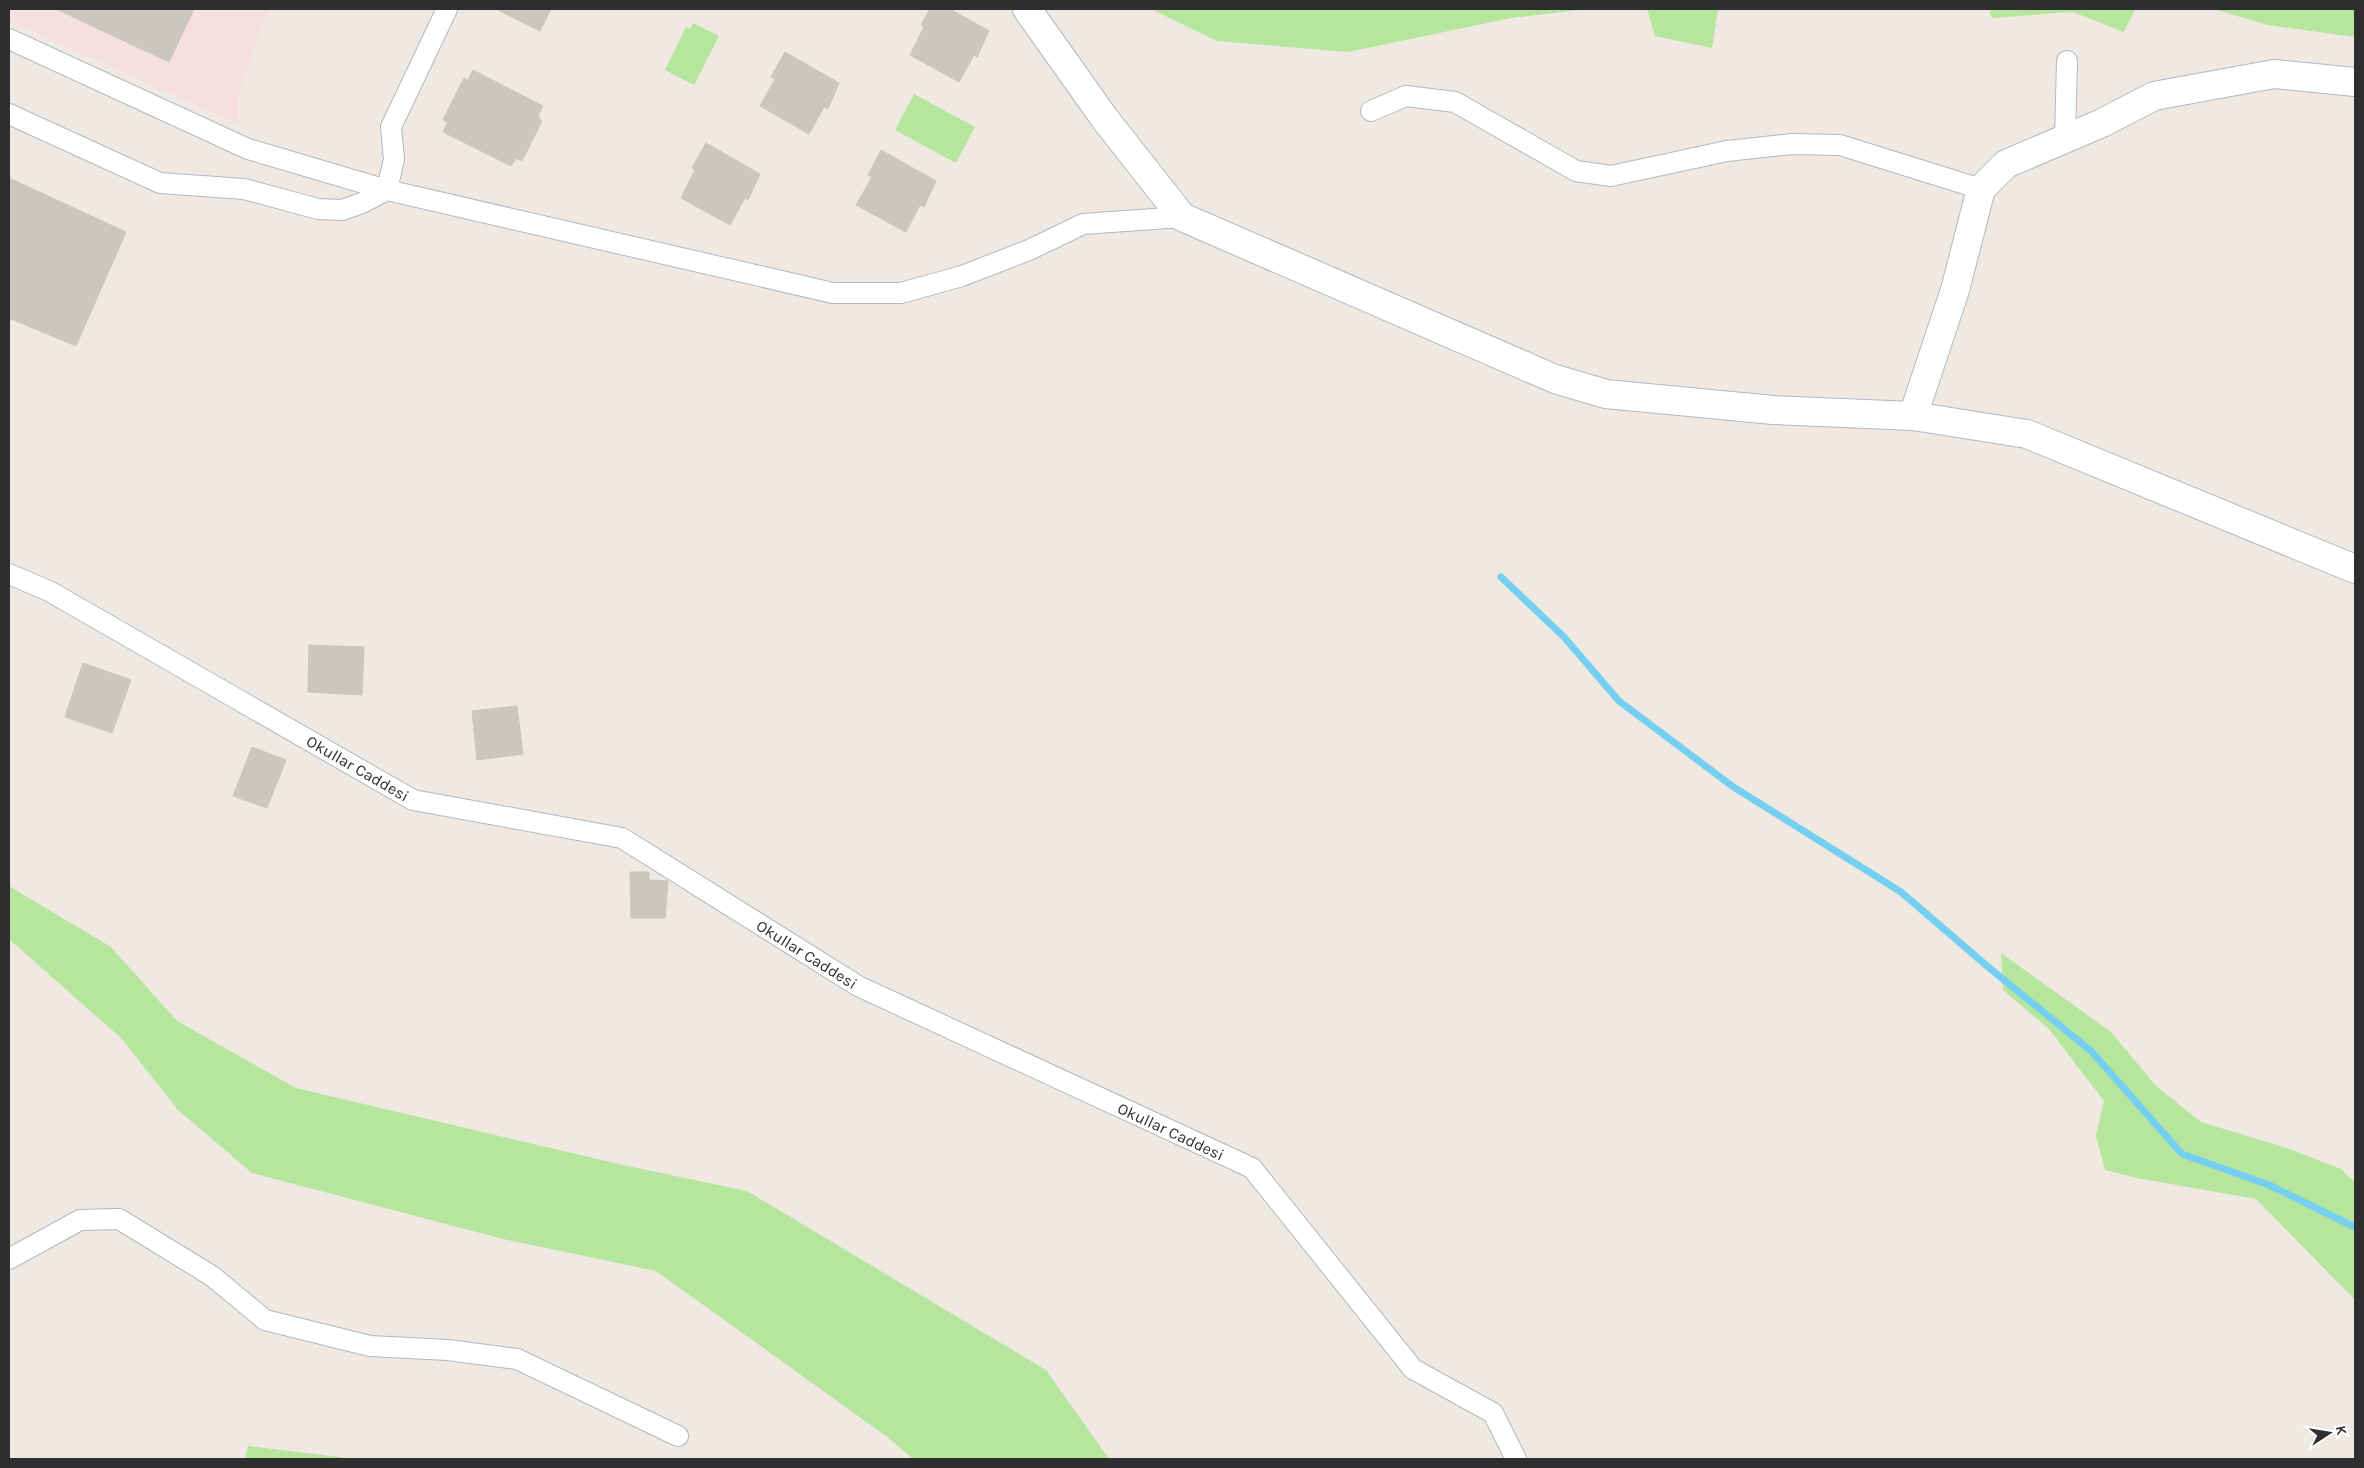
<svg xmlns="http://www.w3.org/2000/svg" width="2364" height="1468" viewBox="0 0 2364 1468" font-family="Karla,sans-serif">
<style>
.medical{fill:#f5dfe0}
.green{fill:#b6e59e}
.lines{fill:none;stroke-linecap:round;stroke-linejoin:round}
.stream{stroke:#75cff0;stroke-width:7}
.building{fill:#cbc7bf;stroke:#cbc5ba}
.street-casing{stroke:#b4b7c1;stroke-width:22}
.secondary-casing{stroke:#b4b7c1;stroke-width:30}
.street{stroke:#fff;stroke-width:20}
.secondary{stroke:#fff;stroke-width:28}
.labels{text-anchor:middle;stroke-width:4;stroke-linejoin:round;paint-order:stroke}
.street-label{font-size:16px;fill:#2e2e2e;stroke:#fff}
</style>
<rect width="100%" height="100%" fill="#efe9e1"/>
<path class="medical" d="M 9,9 L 268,9 L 238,95 L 238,124 L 9,21 Z"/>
<g class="green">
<path d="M 1151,9 L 1588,9 L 1511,18 L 1348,52 L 1217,41 Z"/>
<path d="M 1647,9 L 1718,9 L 1712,48 L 1655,36 Z"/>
<path d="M 1989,9 L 2135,9 L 2124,32 L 2073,12 L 1992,18 Z"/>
<path d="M 2213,9 L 2355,9 L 2355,37 L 2268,25 Z"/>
<path d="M 693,23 L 719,36 L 694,85 L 665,70 L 686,27 L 690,29 Z"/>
<path d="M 914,94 L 975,127 L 956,163 L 895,130 Z"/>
<path d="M 9,886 L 111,947 L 177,1021 L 296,1088 L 623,1165 L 747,1191 L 1046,1370 L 1109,1459 L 913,1459 L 890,1439 L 656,1271 L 503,1239 L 252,1173 L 178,1110 L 122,1039 L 9,939 Z"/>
<path d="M 2001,953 L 2111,1032 L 2156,1086 L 2201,1122 L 2287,1148 L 2341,1169 L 2355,1182 L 2355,1300 L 2256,1199 L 2137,1178 L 2105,1170 L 2096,1136 L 2104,1101 L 2049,1029 L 2003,990 Z"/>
<path d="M 248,1446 L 356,1459 L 245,1459 Z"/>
</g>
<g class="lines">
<path class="stream" d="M 1501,577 L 1564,637 L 1619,701 L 1732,786 L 1901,892 L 1987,966 L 2091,1051 L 2182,1154 L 2269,1185 L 2355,1227"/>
</g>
<g class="building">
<path d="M 56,9 L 194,9 L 169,62 Z"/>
<path d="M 496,9 L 551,9 L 540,31 Z"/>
<path d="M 930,9 L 950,9 L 989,31 L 977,57 L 974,55 L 959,82 L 910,55 L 924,27 L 921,25 Z"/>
<path d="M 785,52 L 839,83 L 828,109 L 824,107 L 809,134 L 760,106 L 775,79 L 771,77 Z"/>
<path d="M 473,70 L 543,106 L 538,116 L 542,121 L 522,161 L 516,158 L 511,166 L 443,132 L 448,122 L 443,120 L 464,78 L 468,80 Z"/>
<path d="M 706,143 L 760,174 L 748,200 L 745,198 L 730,225 L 681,198 L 695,170 L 692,168 Z"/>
<path d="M 881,150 L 936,181 L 924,207 L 920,205 L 906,232 L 856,205 L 872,177 L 868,175 Z"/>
<path d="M 9,178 L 126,232 L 76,346 L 9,318 Z"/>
<path d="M 309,645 L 364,647 L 362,695 L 308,692 Z"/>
<path d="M 83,663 L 131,680 L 112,733 L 65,717 Z"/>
<path d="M 517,706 L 523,754 L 477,760 L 472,711 Z"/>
<path d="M 252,747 L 286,760 L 267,808 L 233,796 Z"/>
<path d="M 630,872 L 649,872 L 649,880 L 668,881 L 665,918 L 631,918 Z"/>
</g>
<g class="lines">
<g class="street-casing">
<g id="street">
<path d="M 9,39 L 248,149 L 387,190 L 833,293 L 901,293 L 962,276 L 1029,250 L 1083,224 L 1182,217"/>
<path d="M 1371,111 L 1406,96 L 1455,102 L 1576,171 L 1611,176 L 1727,151 L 1792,144 L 1840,145 L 1981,189"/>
<path d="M 9,114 L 160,183 L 244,189 L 318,209 L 342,210 L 362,203 L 387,190 L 394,159 L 391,127 L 447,9"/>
<path d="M 2065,138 L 2067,61"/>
<path d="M 9,574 L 49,591 L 413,800 L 622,838 L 858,986 L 1252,1168 L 1413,1369 L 1493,1413 L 1516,1459"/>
<path d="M 9,1259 L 80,1220 L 119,1219 L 212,1276 L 265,1320 L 370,1346 L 448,1350 L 517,1359 L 678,1436"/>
</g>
</g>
<g class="secondary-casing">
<g id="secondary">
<path d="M 1027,9 L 1105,119 L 1182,217 L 1555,379 L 1606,394 L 1773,410 L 1913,416 L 2027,434 L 2355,569"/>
<path d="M 1913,416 L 1955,290 L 1981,189 L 2006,164 L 2102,123 L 2154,96 L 2274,74 L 2355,82"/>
</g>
</g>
<use href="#street" class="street"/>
<use href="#secondary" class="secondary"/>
</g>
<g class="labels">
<g class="street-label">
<text transform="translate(358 768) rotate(30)" y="6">Okullar Caddesi</text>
<text transform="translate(807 954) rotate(32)" y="6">Okullar Caddesi</text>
<text transform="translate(1171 1131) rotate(25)" y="6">Okullar Caddesi</text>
</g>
</g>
<rect width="2364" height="1468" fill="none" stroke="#2e2e2e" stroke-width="20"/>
<g transform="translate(2329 1433) rotate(78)" stroke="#ffffff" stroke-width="4" paint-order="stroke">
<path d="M0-4L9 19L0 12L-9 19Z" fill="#2e2e2e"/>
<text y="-8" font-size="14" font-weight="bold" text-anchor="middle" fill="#2e2e2e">K</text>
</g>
</svg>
